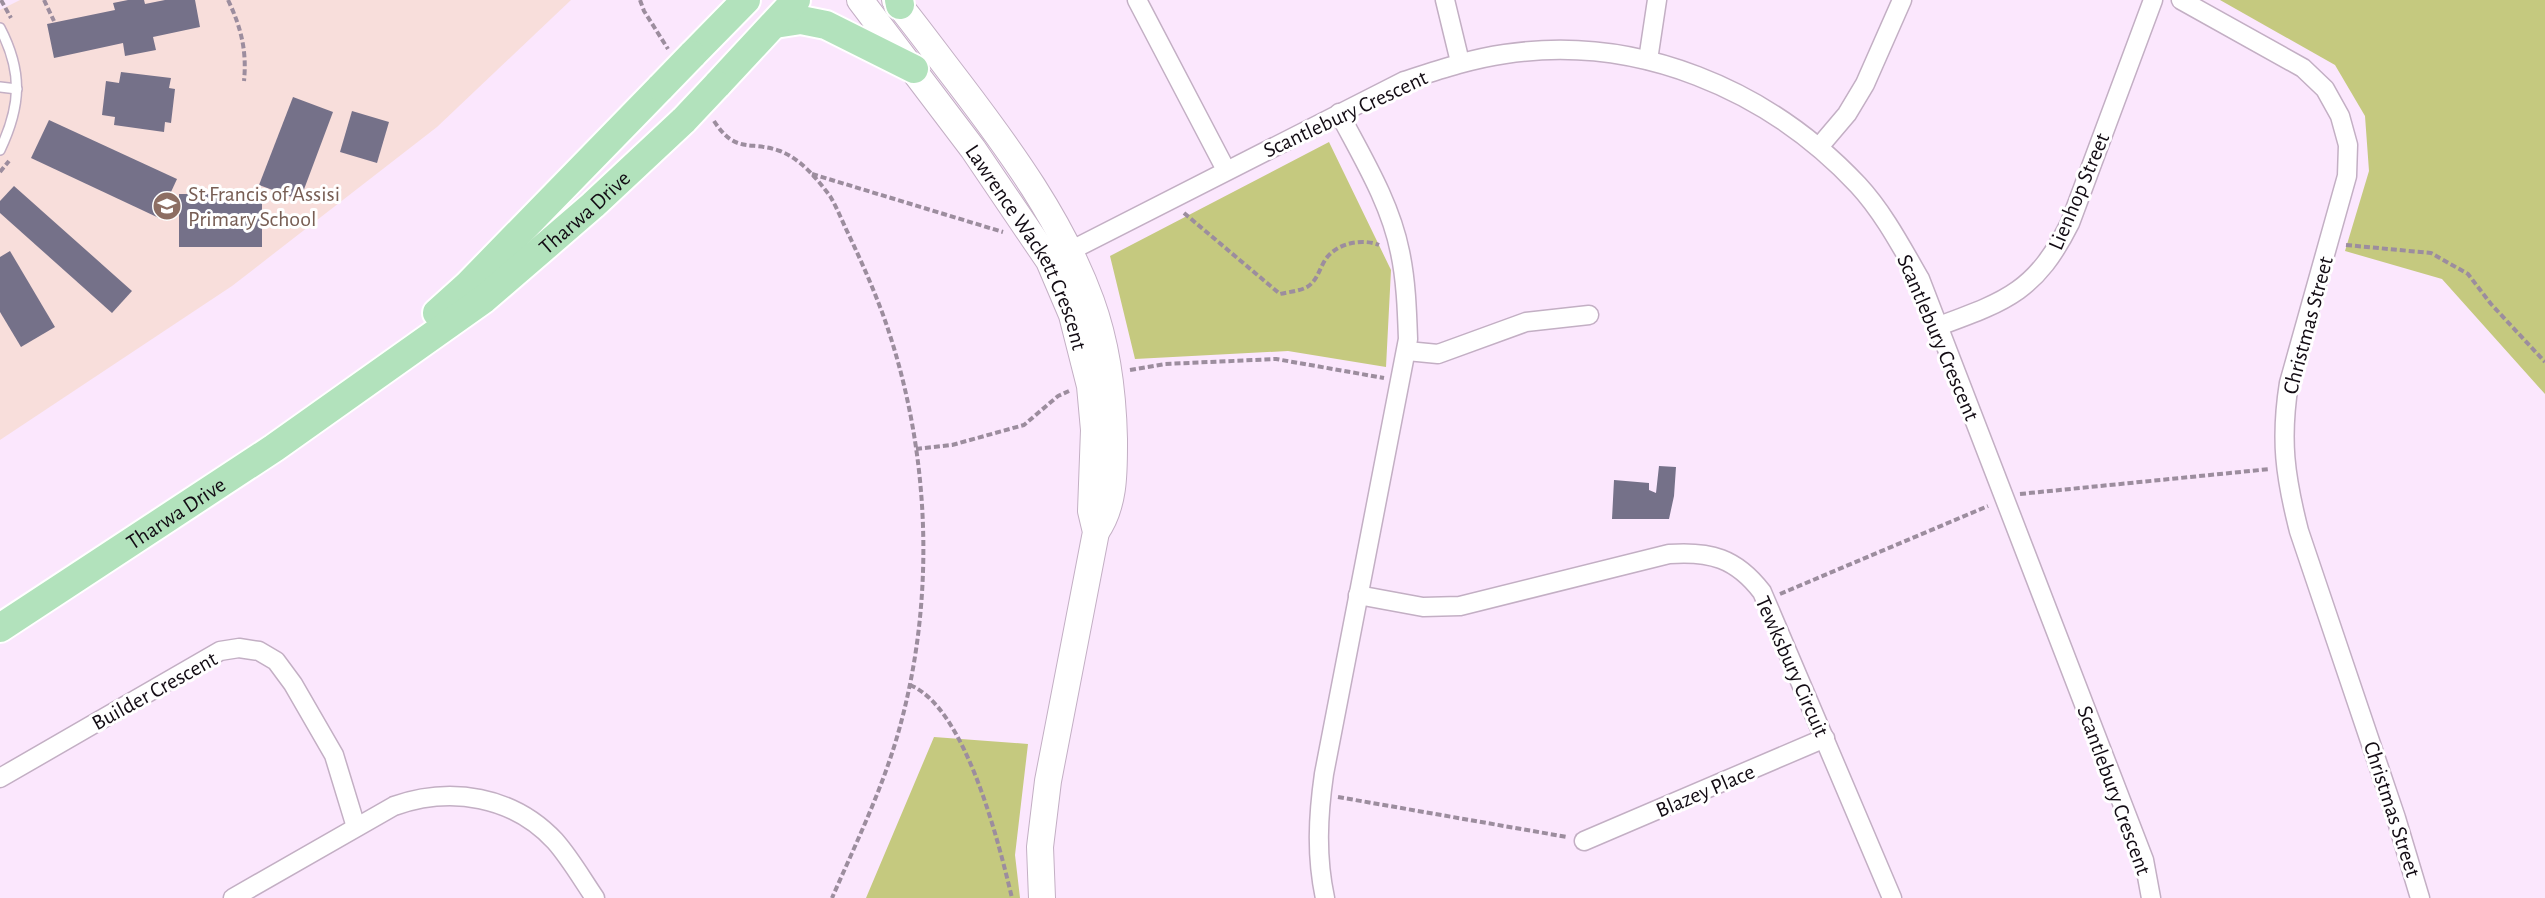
<svg xmlns="http://www.w3.org/2000/svg" width="2545" height="898" viewBox="0 0 2545 898" font-family="'Alegreya Sans',sans-serif">
<style>
.education{fill:#f8dedb}
.green{fill:#c5c97f}
.building{fill:#757189}
.lines{fill:none;stroke-linecap:round;stroke-linejoin:round}
.lane-casing{stroke:#c3afc4;stroke-width:12}
.street-casing{stroke:#c3afc4;stroke-width:21}
.secondary-casing{stroke:#c3afc4;stroke-width:28}
.primary-casing{stroke:#fff;stroke-width:32}
.path{stroke:#9c8d9e;stroke-width:4;stroke-dasharray:6 3;stroke-linecap:butt}
.lane{stroke:#fff;stroke-width:9}
.street{stroke:#fff;stroke-width:18}
.secondary{stroke:#fff;stroke-width:26}
.primary{stroke:#b2e2bc;stroke-width:28}
.primary-bridge-casing{stroke:#fff;stroke-width:32;stroke-linecap:butt}
.primary-bridge{stroke:#b2e2bc;stroke-width:28}
.labels{text-anchor:middle;stroke-width:6;stroke-linejoin:round;paint-order:stroke}
.street-label{font-size:22px;fill:#120b13;stroke:#fff}
.education-label{font-size:22px;fill:#785e54;stroke:#fff;text-anchor:start}
</style>
<rect width="100%" height="100%" fill="#fbe7fd"/>
<path class="education" d="M 20,0 L 571,0 L 437,127 L 232,286 L 0,440 L 0,10 Z"/>
<g class="green">
<path d="M 2220,0 L 2545,0 L 2545,394 L 2442,279 L 2345,251 L 2369,171 L 2365,116 L 2335,65 Z"/>
<path d="M 1329,142 L 1391,270 L 1386,367 L 1288,351 L 1135,359 L 1110,256 Z"/>
<path d="M 934,737 L 1028,744 L 1015,855 L 1020,898 L 866,898 Z"/>
</g>
<g class="building">
<path d="M 128,0 L 144,0 L 145,4 L 165,0 L 195,0 L 200,27 L 153,37 L 156,50 L 125,56 L 123,43 L 54,58 L 47,24 L 115,10 L 113,3 Z"/>
<path d="M 121,72 L 171,78 L 169,88 L 175,89 L 171,123 L 165,122 L 164,132 L 114,125 L 115,117 L 102,115 L 106,81 L 119,83 Z"/>
<path d="M 293,97 L 333,112 L 300,200 L 259,185 Z"/>
<path d="M 352,111 L 389,122 L 377,163 L 340,152 Z"/>
<path d="M 49,120 L 177,179 L 159,218 L 31,158 Z"/>
<path d="M 14,186 L 132,291 L 112,313 L 0,213 L 0,201 Z"/>
<rect x="179" y="194" width="83" height="53"/>
<path d="M 10,251 L 55,327 L 21,347 L 0,312 L 0,257 Z"/>
<path d="M 1659,466 L 1676,467 L 1674,496 L 1669,519 L 1612,519 L 1614,480 L 1649,483 L 1649,490 L 1656,493 Z"/>
</g>
<g class="lines">
<g class="lane-casing">
<g id="lane">
<path d="M 0,28 C 23,72 21,106 0,150"/>
<path d="M 0,87 L 17,89"/>
</g>
</g>
<g class="street-casing">
<g id="street">
<path d="M 1137,0 L 1226,170"/>
<path d="M 1445,0 L 1460,62"/>
<path d="M 2181,0 L 2303,68 L 2325,89 L 2340,116 L 2348,145 L 2347,176 L 2289,383 C 2280,440 2285,476 2299,531 L 2396,818 L 2420,898"/>
<path d="M 1648,60 L 1657,0"/>
<path d="M 1819,147 L 1847,114 L 1865,84 L 1902,0"/>
<path d="M 1060,256 L 1404,81 C 1438,70 1470,59 1505,54 C 1637,34 1768,89 1858,185 C 1883,212 1901,246 1920,279 L 2144,860 L 2151,898"/>
<path d="M 1939,326 C 2007,301 2036,291 2070,223 L 2153,0"/>
<path d="M 1407,351 L 1438,354 L 1526,322 L 1589,315"/>
<path d="M 1358,595 L 1423,607 L 1460,606 L 1669,554 C 1710,551 1736,558 1762,592 L 1892,898"/>
<path d="M 0,778 L 220,651 L 239,648 L 259,651 L 276,661 L 293,684 L 334,755 L 356,827"/>
<path d="M 1584,841 L 1825,738"/>
<path d="M 233,898 L 394,806 C 451,786 513,796 555,841 C 570,858 582,879 595,898"/>
<path d="M 1325,898 C 1316,856 1318,816 1324,774 L 1408,339 C 1407,310 1406,280 1400,252 C 1390,202 1362,157 1339,113"/>
</g>
</g>
<g class="secondary-casing">
<g id="secondary">
<path id="s1" d="M 860,0 L 973,149 L 1049,261 L 1072,315 L 1090,386 L 1094,430 L 1091,511 L 1096,532 L 1048,781 L 1040,847 L 1042,898"/>
<path d="M 895,0 C 917,27 938,56 959,83 C 1010,150 1062,221 1091,301 C 1107,345 1113,393 1114,439 C 1114,471 1115,505 1096,532"/>
</g>
</g>
<g class="primary-casing">
<g id="primary">
<path d="M 899,0 L 900,5"/>
<path d="M 775,24 L 801,20 L 826,25 L 914,69"/>
<path d="M 692,55 L 746,0"/>
<path d="M 717,85 L 796,0"/>
<path d="M 437,313 L 467,286 L 661,87"/>
<path id="s2" d="M 0,628 L 274,448 L 484,299 L 593,205 L 684,120"/>
</g>
</g>
<g class="path">
<path d="M 1,0 L 11,18"/>
<path d="M 44,0 L 54,21"/>
<path d="M 228,0 C 241,27 247,51 244,81"/>
<path d="M 640,0 L 644,11 L 668,49"/>
<path d="M 714,121 C 736,155 750,140 780,151 C 801,159 817,179 830,196 C 836,206 841,218 846,229 C 859,256 871,283 882,312 C 930,444 937,594 899,730 C 883,788 856,843 832,898"/>
<path d="M 0,172 L 9,161"/>
<path d="M 812,174 L 1003,232"/>
<path d="M 1184,213 L 1280,294 C 1288,292 1300,291 1307,287 C 1317,281 1319,270 1325,260 C 1336,243 1362,238 1379,245"/>
<path d="M 2346,245 L 2431,253 L 2468,274 L 2491,304 L 2545,362"/>
<path d="M 1130,370 L 1165,364 L 1276,359 L 1384,378"/>
<path d="M 916,449 L 952,445 L 1024,425 L 1058,396 L 1069,391"/>
<path d="M 2020,494 L 2270,469"/>
<path d="M 1780,594 L 1988,506"/>
<path d="M 910,685 C 966,708 999,844 1012,898"/>
<path d="M 1338,797 L 1567,837"/>
</g>
<use href="#lane" class="lane"/>
<use href="#street" class="street"/>
<use href="#secondary" class="secondary"/>
<use href="#primary" class="primary"/>
<g class="primary-bridge-casing">
<g id="primary-bridge">
<path d="M 661,87 L 692,55"/>
<path d="M 684,120 L 717,85"/>
</g>
</g>
<use href="#primary-bridge" class="primary-bridge"/>
</g>
<defs>
<g id="school-disc" transform="scale(1.5)"><circle r="9.5" fill="#8d6e63" stroke="#fff"/><path d="M0-5L7-2L0 1L-7-2ZM-4 1L0 2.5L4 1V4Q0 6-4 4Z" fill="#fff"/></g>
</defs>
<g fill-rule="evenodd">
<use href="#school-disc" x="167" y="206"/>
</g>
<g class="labels">
<g class="street-label">
<text transform="translate(1345 113) rotate(-25)" y="8">Scantlebury Crescent</text>
<text transform="translate(2078 191) rotate(-67)" y="8">Lienhop Street</text>
<text dy="8" stroke="none"><textPath href="#s2" startOffset="718">Tharwa Drive</textPath></text>
<text dy="8" stroke="none"><textPath href="#s1" startOffset="300">Lawrence Wackett Crescent</textPath></text>
<text transform="translate(2307 325) rotate(-75)" y="8">Christmas Street</text>
<text transform="translate(1939 337) rotate(67)" y="8">Scantlebury Crescent</text>
<text dy="8" stroke="none"><textPath href="#s2" startOffset="210">Tharwa Drive</textPath></text>
<text transform="translate(1793 666) rotate(66)" y="8">Tewksbury Circuit</text>
<text transform="translate(154 690) rotate(-29)" y="8">Builder Crescent</text>
<text transform="translate(1705 790) rotate(-23)" y="8">Blazey Place</text>
<text transform="translate(2115 790) rotate(70)" y="8">Scantlebury Crescent</text>
<text transform="translate(2393 809) rotate(72)" y="8">Christmas Street</text>
</g>
<g class="education-label">
<text x="188" y="201">St Francis of Assisi<tspan x="188" dy="25">Primary School</tspan></text>
</g>
</g>
</svg>
